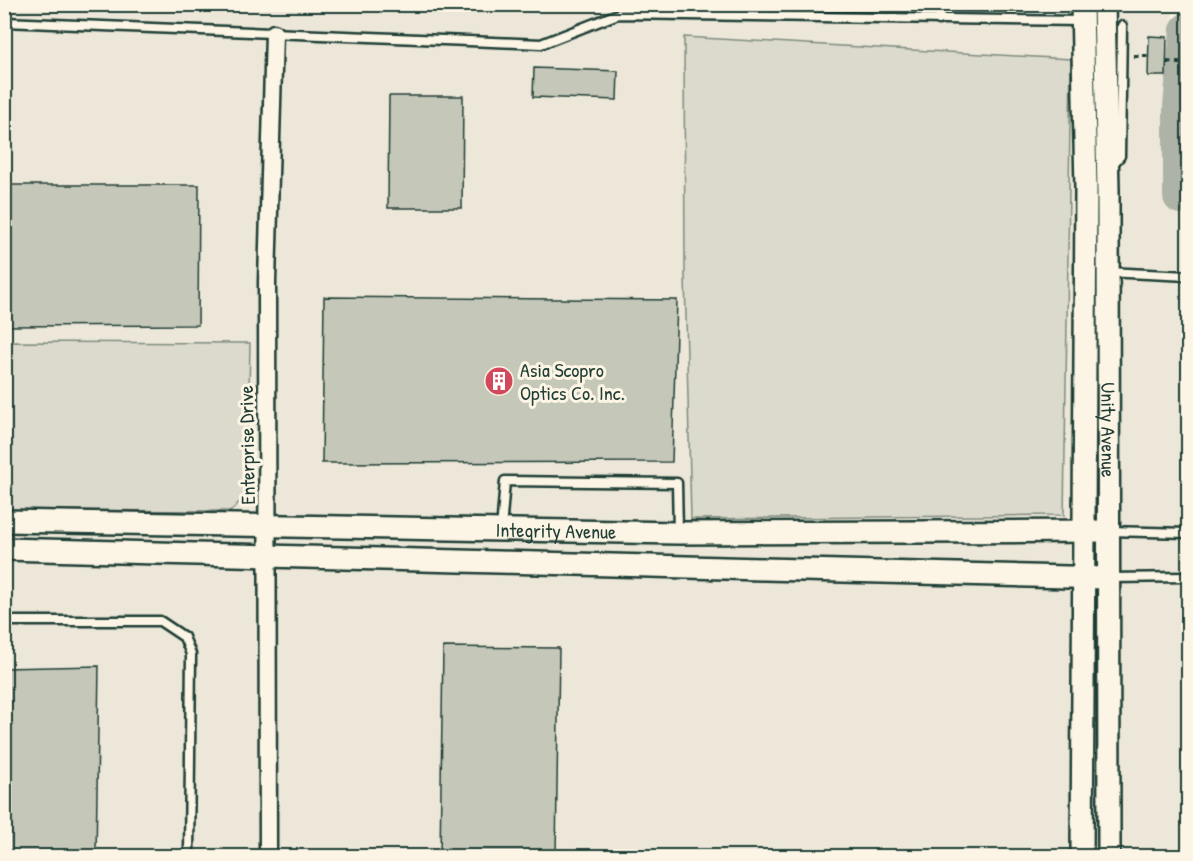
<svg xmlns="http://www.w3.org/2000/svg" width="1193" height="861" viewBox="0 0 1193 861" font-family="'Patrick Hand',sans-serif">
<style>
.built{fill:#ece7d8}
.green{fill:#dcdacc;stroke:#7e8c80;stroke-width:1.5}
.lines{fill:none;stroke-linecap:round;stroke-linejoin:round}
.river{stroke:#aeb3a7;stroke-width:36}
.building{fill:#c5c7b9;stroke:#1f3d34;stroke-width:1.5}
.service-casing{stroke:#1f3d34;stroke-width:13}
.minor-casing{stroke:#1f3d34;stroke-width:21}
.tertiary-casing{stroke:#1f3d34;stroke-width:26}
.path{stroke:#1f3d34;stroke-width:4;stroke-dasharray:4.5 4.5;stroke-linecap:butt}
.service{stroke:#fcf5e5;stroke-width:8}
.minor{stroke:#fcf5e5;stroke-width:16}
.tertiary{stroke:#fcf5e5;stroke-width:21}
.labels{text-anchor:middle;stroke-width:6;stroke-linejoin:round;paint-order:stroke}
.poi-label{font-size:20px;fill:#1f3d34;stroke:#fcf5e5;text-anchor:start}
.street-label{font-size:20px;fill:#1f3d34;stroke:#fcf5e5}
</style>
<rect width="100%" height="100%" fill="#fcf5e5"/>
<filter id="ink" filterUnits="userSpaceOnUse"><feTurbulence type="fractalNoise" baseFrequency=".0167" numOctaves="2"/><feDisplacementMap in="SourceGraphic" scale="12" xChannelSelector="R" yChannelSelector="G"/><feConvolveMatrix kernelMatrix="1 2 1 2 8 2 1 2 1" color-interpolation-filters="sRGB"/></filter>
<g filter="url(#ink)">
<path class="built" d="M 5,5 L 1173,5 L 1169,195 L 1188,196 L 1188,856 L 5,856 Z"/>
<g class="green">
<path d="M 684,37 L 1071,59 L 1064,515 L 691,519 L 685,277 Z"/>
<path d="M 5,342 L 250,343 L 247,494 L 231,511 L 5,510 Z"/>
</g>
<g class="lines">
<path class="river" d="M 1181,196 L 1181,107 L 1188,30"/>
</g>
<g class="building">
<path d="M 266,4 L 255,5 L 4,5 L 4,4 Z"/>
<path d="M 1149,36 L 1167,37 L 1166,76 L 1148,76 Z"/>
<path d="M 534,68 L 618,71 L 617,100 L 533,97 Z"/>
<path d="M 389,96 L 463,96 L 462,208 L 388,208 Z"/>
<path d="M 4,185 L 199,185 L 198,325 L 4,326 Z"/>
<path d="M 324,297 L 677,300 L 672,462 L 322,463 Z"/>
<path d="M 443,647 L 559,648 L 556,856 L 440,856 Z"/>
<path d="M 99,666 L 96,856 L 4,856 L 4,668 Z"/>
</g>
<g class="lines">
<g class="service-casing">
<g id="service">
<path d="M 939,20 L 940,4"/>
<path d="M 4,22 L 541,44 L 618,14 L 1081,21"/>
<path d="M 1112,165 L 1120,156 L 1122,26"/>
<path d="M 1107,272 L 1188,276"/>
<path d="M 501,530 L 505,481 L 677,483 L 678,532"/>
<path d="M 1108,531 L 1188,533"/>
<path d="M 1110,578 L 1188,577"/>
<path d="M 4,621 L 160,621 L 184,637 L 191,654 L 189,856"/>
</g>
</g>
<g class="minor-casing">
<path id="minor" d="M 268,856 L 267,282 L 274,33"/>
</g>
<g class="tertiary-casing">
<g id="tertiary">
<path id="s1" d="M 1104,4 L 1108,190 L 1109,856"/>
<path id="s2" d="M 4,521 L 678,533 L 1108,531"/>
<path d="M 4,549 L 1107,578"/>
<path d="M 1082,856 L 1086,188 L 1082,4"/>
</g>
</g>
<g class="path">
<path d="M 1134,56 L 1149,56"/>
<path d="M 1167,62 L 1188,64"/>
</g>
<use href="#service" class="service"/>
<use href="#minor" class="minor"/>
<use href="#tertiary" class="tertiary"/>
</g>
</g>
<defs>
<g id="building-disc" transform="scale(1.5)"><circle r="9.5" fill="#d1495b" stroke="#fcf5e5"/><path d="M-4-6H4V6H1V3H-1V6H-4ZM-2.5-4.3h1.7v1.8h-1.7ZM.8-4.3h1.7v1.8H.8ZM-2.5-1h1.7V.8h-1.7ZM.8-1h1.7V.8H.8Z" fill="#fff"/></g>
</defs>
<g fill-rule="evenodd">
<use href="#building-disc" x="499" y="381"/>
</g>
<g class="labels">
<g class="poi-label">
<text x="520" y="377">Asia Scopro<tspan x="520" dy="23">Optics Co. Inc.</tspan></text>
</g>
<g class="street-label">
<text dy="7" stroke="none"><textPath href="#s1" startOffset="426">Unity Avenue</textPath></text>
<text transform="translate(247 445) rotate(-91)" y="7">Enterprise Drive</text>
<text dy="7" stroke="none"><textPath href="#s2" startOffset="552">Integrity Avenue</textPath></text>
</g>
</g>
<rect width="1193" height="861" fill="none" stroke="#fcf5e5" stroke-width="24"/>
<rect x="12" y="12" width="1169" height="837" fill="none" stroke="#1f3d34" stroke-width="2" filter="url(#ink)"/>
</svg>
